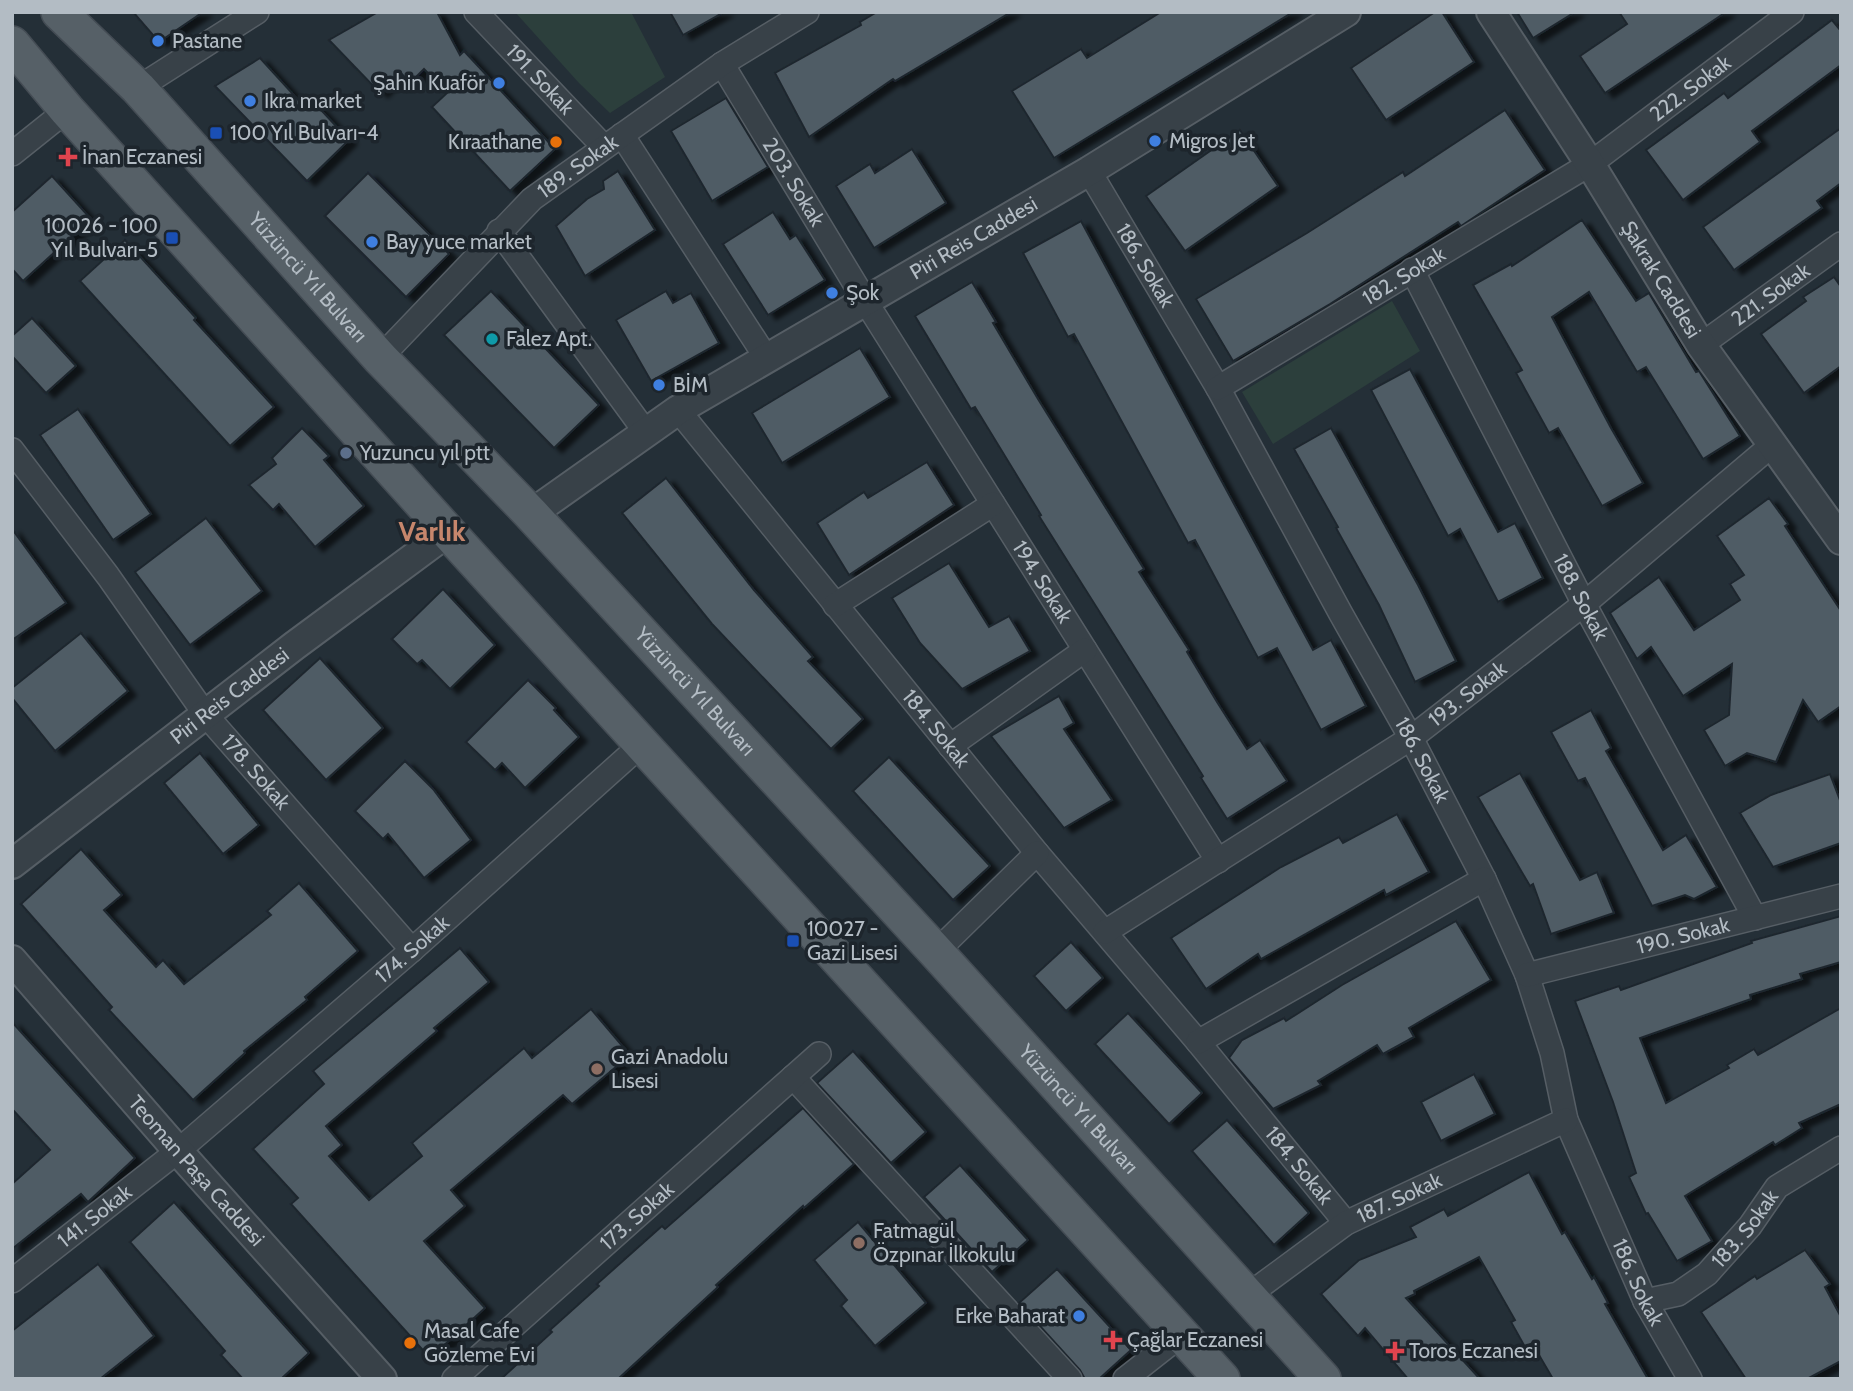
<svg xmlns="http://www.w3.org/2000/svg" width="1853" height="1391" viewBox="0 0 1853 1391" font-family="Cabin,sans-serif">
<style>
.green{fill:#2c3f3c}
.building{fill:#505c65;stroke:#1f272e;stroke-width:2;filter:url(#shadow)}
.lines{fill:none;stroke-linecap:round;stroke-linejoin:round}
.minor-casing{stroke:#565e65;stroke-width:26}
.tertiary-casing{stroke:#565e65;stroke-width:32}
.primary-casing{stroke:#444c54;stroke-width:38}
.minor{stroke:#384148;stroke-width:23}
.tertiary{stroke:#384148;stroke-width:28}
.primary{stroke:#566067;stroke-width:35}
.shop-dot{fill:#3f7fe0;stroke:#1d252c;stroke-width:2.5}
.transit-dot{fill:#1a4fb4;stroke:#1d252c;stroke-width:2.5}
.food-dot{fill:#e8710a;stroke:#1d252c;stroke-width:2.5}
.health-dot{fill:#e0444e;stroke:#1d252c;stroke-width:2.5}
.culture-dot{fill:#0f9aa8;stroke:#1d252c;stroke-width:2.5}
.service-dot{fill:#5c6f8a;stroke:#1d252c;stroke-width:2.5}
.education-dot{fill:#8d6e63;stroke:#1d252c;stroke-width:2.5}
.labels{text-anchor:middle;stroke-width:7;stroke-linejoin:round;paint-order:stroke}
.poi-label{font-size:21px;fill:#b3bcc4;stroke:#1d252c;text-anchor:start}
.street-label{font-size:21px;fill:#b3bcc4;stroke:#1d252c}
.district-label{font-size:28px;font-weight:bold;fill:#c6866c;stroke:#1d252c}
</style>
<defs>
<filter id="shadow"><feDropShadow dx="8" dy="4.5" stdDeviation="2" flood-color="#0009"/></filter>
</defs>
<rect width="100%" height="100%" fill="#242f37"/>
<g class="green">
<path d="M 515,12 L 631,12 L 665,77 L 610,113 L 579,83 Z"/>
<path d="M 1392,301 L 1420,351 L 1273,444 L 1242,392 Z"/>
</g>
<g class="building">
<path d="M 133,12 L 203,12 L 159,42 Z"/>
<path d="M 378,12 L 437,12 L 460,55 L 464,51 L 555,149 L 510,191 L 432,107 L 447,93 L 424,69 L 410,83 L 400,72 L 380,93 L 329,40 Z"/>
<path d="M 670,12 L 724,12 L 683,35 Z"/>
<path d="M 877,12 L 1011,12 L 895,81 L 893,79 L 809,137 L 775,73 L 861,25 L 860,22 Z"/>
<path d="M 1161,12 L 1293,12 L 1054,158 L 1012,91 L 1081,49 L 1087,58 Z"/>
<path d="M 1435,12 L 1442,12 L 1474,62 L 1386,120 L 1351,68 Z"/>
<path d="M 1517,12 L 1575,12 L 1533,38 Z"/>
<path d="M 1619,12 L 1726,12 L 1605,93 L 1580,56 L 1627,24 Z"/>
<path d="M 1832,20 L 1841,31 L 1841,65 L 1752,131 L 1760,142 L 1683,200 L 1646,150 L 1724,93 L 1728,98 Z"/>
<path d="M 260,58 L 302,104 L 309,97 L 349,140 L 307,181 L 215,86 Z"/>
<path d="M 726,98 L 768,167 L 712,201 L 671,131 Z"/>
<path d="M 1505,110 L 1545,170 L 1461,226 L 1458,222 L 1330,304 L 1233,361 L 1196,299 L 1307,233 L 1403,172 L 1405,176 Z"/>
<path d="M 1841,128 L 1841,183 L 1817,201 L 1822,208 L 1734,270 L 1703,227 Z"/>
<path d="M 1240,130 L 1278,186 L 1185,251 L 1146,196 Z"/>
<path d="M 912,149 L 946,203 L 874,248 L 836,186 L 870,164 L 875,173 Z"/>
<path d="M 618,171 L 655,230 L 585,276 L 556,226 L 587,199 L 604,189 L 603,181 Z"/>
<path d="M 368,173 L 449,254 L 406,297 L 325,216 Z"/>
<path d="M 52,176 L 91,219 L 23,281 L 12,269 L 12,212 Z"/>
<path d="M 773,212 L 790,239 L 796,235 L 825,280 L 768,315 L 723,244 Z"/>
<path d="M 1582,220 L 1636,301 L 1649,293 L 1696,372 L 1699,371 L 1740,436 L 1703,459 L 1646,367 L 1637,372 L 1589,292 L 1552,317 L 1611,428 L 1643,483 L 1602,506 L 1558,428 L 1549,433 L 1516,373 L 1522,370 L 1473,285 L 1511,264 L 1512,266 Z"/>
<path d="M 1081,221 L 1313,650 L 1331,640 L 1366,706 L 1321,730 L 1277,648 L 1258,658 L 1195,540 L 1188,543 L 1074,334 L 1068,337 L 1023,253 Z"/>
<path d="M 125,240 L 196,318 L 194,320 L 274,407 L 230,446 L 80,281 Z"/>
<path d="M 1834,277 L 1841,287 L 1841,366 L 1804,393 L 1761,334 L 1806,301 L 1803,297 Z"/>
<path d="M 972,282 L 996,322 L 993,323 L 1038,399 L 1144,569 L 1139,572 L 1189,650 L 1187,652 L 1217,702 L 1247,749 L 1260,740 L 1287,781 L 1227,819 L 1201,778 L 1203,776 L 1039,516 L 1041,515 L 975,407 L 971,409 L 915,316 Z"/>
<path d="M 491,291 L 599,405 L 554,448 L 444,335 Z"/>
<path d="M 666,291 L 673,303 L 691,293 L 719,343 L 651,381 L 616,320 Z"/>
<path d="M 32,318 L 76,366 L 46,393 L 12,356 L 12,336 Z"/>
<path d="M 860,348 L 890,397 L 782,463 L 752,413 Z"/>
<path d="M 1410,369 L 1498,532 L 1515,523 L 1543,578 L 1498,602 L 1460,529 L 1448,536 L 1371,390 Z"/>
<path d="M 78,409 L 151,514 L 113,540 L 40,435 Z"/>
<path d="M 302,428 L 329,456 L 324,460 L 364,506 L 315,547 L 279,504 L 273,510 L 249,485 L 276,464 L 272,458 Z"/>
<path d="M 1331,428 L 1418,585 L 1456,661 L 1415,682 L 1379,605 L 1336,528 L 1338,527 L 1294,449 Z"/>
<path d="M 927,462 L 954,505 L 849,575 L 817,523 L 864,492 L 868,498 Z"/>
<path d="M 666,478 L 754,590 L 813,657 L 808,661 L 863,719 L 831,749 L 712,624 L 622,513 Z"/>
<path d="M 1769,498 L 1788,524 L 1785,526 L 1841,611 L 1841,706 L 1818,722 L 1803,700 L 1776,762 L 1747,753 L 1725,766 L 1704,730 L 1729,715 L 1732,664 L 1683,696 L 1651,647 L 1637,659 L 1610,613 L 1659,577 L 1694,630 L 1740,600 L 1730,584 L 1744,575 L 1717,536 Z"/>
<path d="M 206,518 L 262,591 L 190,645 L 135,572 Z"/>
<path d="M 12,529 L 66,603 L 12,640 Z"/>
<path d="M 949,563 L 989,627 L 1009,616 L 1030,651 L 962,689 L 920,643 L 892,598 Z"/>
<path d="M 443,589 L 495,645 L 450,689 L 422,660 L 417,664 L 392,639 Z"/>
<path d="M 81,633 L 128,691 L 55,751 L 12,698 L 12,688 Z"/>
<path d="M 320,658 L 383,728 L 326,780 L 263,710 Z"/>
<path d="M 528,680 L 556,708 L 554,710 L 579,737 L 525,788 L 502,763 L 495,770 L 466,742 Z"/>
<path d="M 1059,696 L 1074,723 L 1064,729 L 1112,800 L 1064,828 L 991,736 Z"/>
<path d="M 1591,710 L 1611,748 L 1606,751 L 1663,850 L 1686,835 L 1717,887 L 1694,899 L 1685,895 L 1652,906 L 1585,778 L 1578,781 L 1551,732 Z"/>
<path d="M 200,753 L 259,825 L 223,854 L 164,783 Z"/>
<path d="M 889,757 L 990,866 L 953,900 L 853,791 Z"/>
<path d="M 405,761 L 433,789 L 471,840 L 424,878 L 388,834 L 383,839 L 355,811 Z"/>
<path d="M 1520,773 L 1580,880 L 1597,872 L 1614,913 L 1551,934 L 1533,884 L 1530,886 L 1478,797 Z"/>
<path d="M 1830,774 L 1841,803 L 1841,843 L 1773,867 L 1740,813 L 1771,795 Z"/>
<path d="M 1397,814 L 1429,872 L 1386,895 L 1384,890 L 1261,959 L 1258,954 L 1206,989 L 1171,938 L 1281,867 L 1339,837 L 1343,843 Z"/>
<path d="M 81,849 L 122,895 L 104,910 L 156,967 L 163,960 L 184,984 L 271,915 L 267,911 L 299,883 L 358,951 L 305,997 L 307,1000 L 244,1051 L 245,1053 L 193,1100 L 109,1010 L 112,1007 L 21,904 Z"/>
<path d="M 1841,916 L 1841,962 L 1800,974 L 1802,979 L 1750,995 L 1751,999 L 1640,1038 L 1666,1103 L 1729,1068 L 1727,1065 L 1754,1049 L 1758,1055 L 1841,1008 L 1841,1104 L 1799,1123 L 1802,1128 L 1775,1145 L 1773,1142 L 1685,1196 L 1712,1241 L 1677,1261 L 1648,1213 L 1646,1214 L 1629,1177 L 1636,1173 L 1613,1102 L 1575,1001 L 1619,986 L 1621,990 L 1752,943 L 1751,941 Z"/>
<path d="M 1456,921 L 1491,980 L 1409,1028 L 1414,1037 L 1383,1054 L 1377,1045 L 1318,1081 L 1321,1085 L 1273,1109 L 1229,1058 L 1242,1040 L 1284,1018 L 1286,1021 L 1342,985 Z"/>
<path d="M 1071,942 L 1103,978 L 1066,1011 L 1034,976 Z"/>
<path d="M 460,948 L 489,982 L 434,1028 L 437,1031 L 326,1126 L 342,1145 L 329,1156 L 369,1200 L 422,1156 L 412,1143 L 524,1048 L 532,1058 L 591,1009 L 630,1055 L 572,1104 L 563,1095 L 451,1190 L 465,1206 L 424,1241 L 485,1308 L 430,1358 L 291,1204 L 298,1198 L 253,1149 L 324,1084 L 313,1071 Z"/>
<path d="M 1128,1013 L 1202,1093 L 1169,1124 L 1095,1044 Z"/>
<path d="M 12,1022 L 135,1158 L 88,1202 L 81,1194 L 12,1249 L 12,1184 L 50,1150 L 12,1109 Z"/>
<path d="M 853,1051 L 926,1132 L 891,1163 L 817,1083 Z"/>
<path d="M 1474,1074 L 1495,1114 L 1441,1141 L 1421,1102 Z"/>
<path d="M 803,1108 L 854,1164 L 804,1208 L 803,1206 L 716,1285 L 718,1287 L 618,1379 L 501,1379 L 552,1332 L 550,1330 L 599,1286 L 597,1284 L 662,1226 L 665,1229 Z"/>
<path d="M 1227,1120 L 1309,1213 L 1274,1245 L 1192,1151 Z"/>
<path d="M 960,1165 L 1028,1240 L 992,1272 L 924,1197 Z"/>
<path d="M 1529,1172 L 1562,1234 L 1565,1232 L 1592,1279 L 1594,1277 L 1608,1303 L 1605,1304 L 1648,1379 L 1553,1379 L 1532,1343 L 1525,1347 L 1511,1322 L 1515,1320 L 1479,1257 L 1414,1291 L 1415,1294 L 1406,1298 L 1480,1379 L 1408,1379 L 1365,1328 L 1358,1336 L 1321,1294 L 1359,1260 L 1416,1237 L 1410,1227 L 1444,1209 L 1448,1216 Z"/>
<path d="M 174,1202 L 309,1353 L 281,1379 L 243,1379 L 221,1355 L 225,1351 L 130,1242 Z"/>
<path d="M 858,1222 L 926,1303 L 875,1346 L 841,1306 L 847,1300 L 814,1260 Z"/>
<path d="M 1805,1250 L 1830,1284 L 1825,1287 L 1841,1317 L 1841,1361 L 1807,1379 L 1746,1379 L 1701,1312 L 1755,1276 L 1757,1279 Z"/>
<path d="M 98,1264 L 154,1336 L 100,1379 L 12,1379 L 12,1331 Z"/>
<path d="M 1057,1269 L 1131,1350 L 1099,1379 L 1085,1379 L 1080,1370 L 1019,1303 Z"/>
</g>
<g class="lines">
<g class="minor-casing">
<g id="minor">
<path id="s1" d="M 476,12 L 604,147"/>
<path id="s2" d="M 722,64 L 866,302 L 1218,861"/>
<path d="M 138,88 L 257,12"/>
<path d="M 622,135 L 767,359"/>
<path d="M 12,154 L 67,110"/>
<path id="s3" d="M 1089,171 L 1218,388 L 1341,614 L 1411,738 L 1484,879 L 1527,975 L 1552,1053 L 1566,1120 L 1645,1301 L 1690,1379"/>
<path d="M 499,231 L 647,434"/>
<path id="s4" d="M 1412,270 L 1584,604 L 1755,918"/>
<path id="s5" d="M 1701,345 L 1841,244"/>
<path id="s6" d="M 380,358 L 532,199 L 722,64 L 807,12"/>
<path id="s7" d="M 1218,388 L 1590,164 L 1792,12"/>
<path id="s8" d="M 678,410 L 1037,853 L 1198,1042 L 1346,1223"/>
<path id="s9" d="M 12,450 L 108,576 L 205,714 L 412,950"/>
<path d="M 835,605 L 993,504"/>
<path d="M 950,746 L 1085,650"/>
<path id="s10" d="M 1105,932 L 1411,738 L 1584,604 L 1772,445"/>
<path d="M 936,952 L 1037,853"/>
<path id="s11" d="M 1527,975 L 1841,896"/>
<path d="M 1198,1042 L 1484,879"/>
<path d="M 793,1077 L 1070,1379"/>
<path id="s12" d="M 12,1281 L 178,1151 L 412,950 L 642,744"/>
<path id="s13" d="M 1247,1296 L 1346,1223 L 1566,1120"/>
<path id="s14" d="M 1645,1301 L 1678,1294 L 1707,1274 L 1750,1226 L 1777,1187 L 1841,1148"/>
<path id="s15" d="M 454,1379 L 819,1054"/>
<path d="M 1125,1379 L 1181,1335"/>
</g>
</g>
<g class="tertiary-casing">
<g id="tertiary">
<path id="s16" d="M 1491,12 L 1590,164 L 1701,345 L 1841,540"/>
<path id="s17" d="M 531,514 L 678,410 L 1089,171 L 1346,12"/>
<path id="s18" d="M 12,864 L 294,646 L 448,532"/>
<path id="s19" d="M 12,960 L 178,1151 L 382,1379"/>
</g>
</g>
<g class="primary-casing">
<g id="primary">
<path id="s20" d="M 59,12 L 138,88 L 380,358 L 531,514 L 936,952 L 1323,1379"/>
<path d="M 12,44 L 67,110 L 448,532 L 1222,1379"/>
</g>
</g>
<use href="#minor" class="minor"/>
<use href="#tertiary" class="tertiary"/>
<use href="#primary" class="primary"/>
</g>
<g class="shop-dot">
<circle cx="158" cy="41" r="7"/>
<circle cx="499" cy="83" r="7"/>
<circle cx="250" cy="101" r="7"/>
<circle cx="1155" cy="141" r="7"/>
<circle cx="372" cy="242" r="7"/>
<circle cx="832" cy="293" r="7"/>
<circle cx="659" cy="385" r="7"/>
<circle cx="1079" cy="1316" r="7"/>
</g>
<g class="transit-dot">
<rect x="209" y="126" width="14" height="14" rx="3.5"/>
<rect x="165" y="231" width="14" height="14" rx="3.5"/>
<rect x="786" y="934" width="14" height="14" rx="3.5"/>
</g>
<g class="food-dot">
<circle cx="556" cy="142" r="7"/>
<circle cx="410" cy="1343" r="7"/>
</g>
<g class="health-dot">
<path d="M64.5 146.5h7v7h7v7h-7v7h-7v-7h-7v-7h7z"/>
<path d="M1109.5 1329.5h7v7h7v7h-7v7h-7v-7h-7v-7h7z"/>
<path d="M1391.5 1340.5h7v7h7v7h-7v7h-7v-7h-7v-7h7z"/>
</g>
<circle class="culture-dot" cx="492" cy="339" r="7"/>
<circle class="service-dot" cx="346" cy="453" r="7"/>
<g class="education-dot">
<circle cx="597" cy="1069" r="7"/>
<circle cx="859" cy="1243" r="7"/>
</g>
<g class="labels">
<g class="poi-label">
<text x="172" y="48">Pastane</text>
<text x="485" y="90" text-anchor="end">Şahin Kuaför</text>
<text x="264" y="108">Ikra market</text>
<text x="230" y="140">100 Yıl Bulvarı-4</text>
<text x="1169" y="148">Migros Jet</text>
<text x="542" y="149" text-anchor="end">Kıraathane</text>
<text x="82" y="164">İnan Eczanesi</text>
<text x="158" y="233" text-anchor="end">10026 - 100<tspan x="158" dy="24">Yıl Bulvarı-5</tspan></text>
<text x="386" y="249">Bay yuce market</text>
<text x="846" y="300">Şok</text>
<text x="506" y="346">Falez Apt.</text>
<text x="673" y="392">BİM</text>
<text x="360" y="460">Yuzuncu yıl ptt</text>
<text x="807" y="936">10027 -<tspan x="807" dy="24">Gazi Lisesi</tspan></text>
<text x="611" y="1064">Gazi Anadolu<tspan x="611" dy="24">Lisesi</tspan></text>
<text x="873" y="1238">Fatmagül<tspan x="873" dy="24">Özpınar İlkokulu</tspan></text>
<text x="1065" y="1323" text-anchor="end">Erke Baharat</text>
<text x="424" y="1338">Masal Cafe<tspan x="424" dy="24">Gözleme Evi</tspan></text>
<text x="1127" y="1347">Çağlar Eczanesi</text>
<text x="1409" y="1358">Toros Eczanesi</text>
</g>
<g class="street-label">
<text dy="7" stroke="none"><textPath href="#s1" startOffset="93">191. Sokak</textPath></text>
<text dy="7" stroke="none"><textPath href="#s7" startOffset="560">222. Sokak</textPath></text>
<text dy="7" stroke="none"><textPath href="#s6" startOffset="276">189. Sokak</textPath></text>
<text dy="7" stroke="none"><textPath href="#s2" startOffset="138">203. Sokak</textPath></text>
<text dy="7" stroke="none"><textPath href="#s17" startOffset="522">Piri Reis Caddesi</textPath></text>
<text dy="7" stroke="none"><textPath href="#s3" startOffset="110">186. Sokak</textPath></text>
<text dy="7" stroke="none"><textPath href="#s7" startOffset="217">182. Sokak</textPath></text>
<text dy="7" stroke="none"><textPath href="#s20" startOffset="364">Yüzüncü Yıl Bulvarı</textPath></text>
<text dy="7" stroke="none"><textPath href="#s16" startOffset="317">Şakrak Caddesi</textPath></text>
<text dy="7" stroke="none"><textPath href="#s5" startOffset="86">221. Sokak</textPath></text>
<text dy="7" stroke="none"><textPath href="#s2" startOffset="609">194. Sokak</textPath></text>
<text dy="7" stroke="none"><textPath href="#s4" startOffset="368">188. Sokak</textPath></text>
<text dy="7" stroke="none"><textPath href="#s20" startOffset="931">Yüzüncü Yıl Bulvarı</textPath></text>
<text dy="7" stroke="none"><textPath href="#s10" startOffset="434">193. Sokak</textPath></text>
<text dy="7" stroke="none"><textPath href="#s18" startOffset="275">Piri Reis Caddesi</textPath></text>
<text dy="7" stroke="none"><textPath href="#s8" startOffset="410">184. Sokak</textPath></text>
<text dy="7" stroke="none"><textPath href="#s3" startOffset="677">186. Sokak</textPath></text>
<text dy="7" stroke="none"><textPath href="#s9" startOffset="404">178. Sokak</textPath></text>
<text dy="7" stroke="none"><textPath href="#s11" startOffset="161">190. Sokak</textPath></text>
<text dy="7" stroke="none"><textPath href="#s12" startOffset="520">174. Sokak</textPath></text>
<text dy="7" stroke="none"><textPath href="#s20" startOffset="1498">Yüzüncü Yıl Bulvarı</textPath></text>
<text dy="7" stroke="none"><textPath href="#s8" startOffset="978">184. Sokak</textPath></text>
<text dy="7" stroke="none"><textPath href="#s19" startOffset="280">Teoman Paşa Caddesi</textPath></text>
<text dy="7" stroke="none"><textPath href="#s13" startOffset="182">187. Sokak</textPath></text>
<text dy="7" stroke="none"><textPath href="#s12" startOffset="105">141. Sokak</textPath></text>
<text dy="7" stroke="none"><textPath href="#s15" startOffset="245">173. Sokak</textPath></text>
<text dy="7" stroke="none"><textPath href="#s14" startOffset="128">183. Sokak</textPath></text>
<text dy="7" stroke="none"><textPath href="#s3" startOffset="1244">186. Sokak</textPath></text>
</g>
<g class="district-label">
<text x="432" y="541">Varlık</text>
</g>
</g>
<rect width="1853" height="1391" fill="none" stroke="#b3bcc4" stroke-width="28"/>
</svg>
